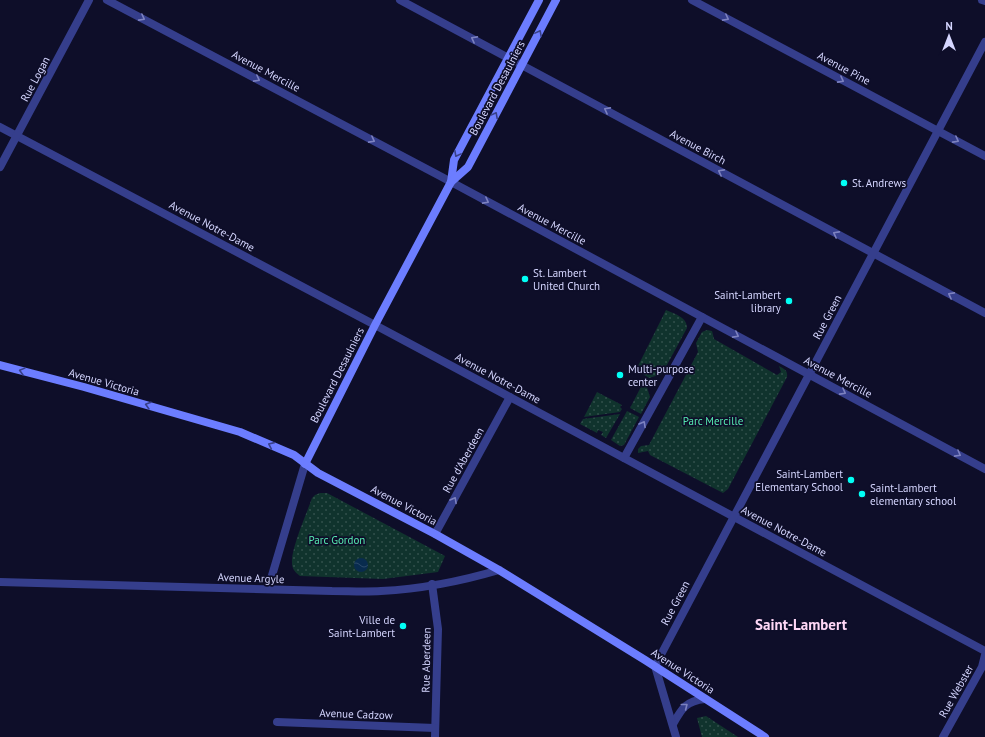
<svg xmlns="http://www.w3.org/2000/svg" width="985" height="737" viewBox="0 0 985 737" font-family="'PT Sans',sans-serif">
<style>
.grass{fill:url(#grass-dots)}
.water{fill:url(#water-waves)}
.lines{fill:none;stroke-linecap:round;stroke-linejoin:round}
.street{stroke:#353e8c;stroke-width:8}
.secondary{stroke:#6c7dff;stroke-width:8}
.oneway{stroke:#7d82c0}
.oneway2{stroke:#384089}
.poi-dot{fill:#01fff5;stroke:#0e0e29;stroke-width:1.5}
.labels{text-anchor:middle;stroke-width:3.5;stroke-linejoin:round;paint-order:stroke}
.street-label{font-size:11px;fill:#d5d6ff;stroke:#0e0e29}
.poi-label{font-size:11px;fill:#d5d6ff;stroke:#0e0e29;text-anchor:start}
.park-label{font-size:11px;fill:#56eab0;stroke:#0e0e29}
.district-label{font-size:15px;font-weight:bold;fill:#ffd7f6;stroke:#0e0e29}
</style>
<defs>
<pattern id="grass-dots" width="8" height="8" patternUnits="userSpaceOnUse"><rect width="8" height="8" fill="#10332d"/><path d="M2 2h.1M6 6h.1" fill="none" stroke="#32504c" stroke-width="1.8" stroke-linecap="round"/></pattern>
<pattern id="water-waves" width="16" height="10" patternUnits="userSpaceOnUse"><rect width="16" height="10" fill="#082b4e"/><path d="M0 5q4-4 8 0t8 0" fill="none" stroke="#2b4969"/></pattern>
</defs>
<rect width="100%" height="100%" fill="#0e0e29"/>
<g class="grass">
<path d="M 666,310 C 675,314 687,317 687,328 L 662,374 L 649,378 L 636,370 Z"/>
<path d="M 707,330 L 712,331 L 714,339 L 777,375 L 781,372 L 779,366 C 784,369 788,370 787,377 L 728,489 L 723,493 L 650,455 L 648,451 L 638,453 L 638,449 L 641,446 L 649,445 L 698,352 L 696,343 L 702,332 Z"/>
<path d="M 643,383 L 646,384 L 650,397 L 641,414 L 630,408 Z"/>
<path d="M 597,392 L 622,405 L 620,407 L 622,409 L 620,412 L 584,417 Z"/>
<path d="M 627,411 L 639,417 L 624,445 L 620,446 L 611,440 Z"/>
<path d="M 620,414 L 606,438 L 601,435 L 603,432 L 598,430 L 597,433 L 580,424 L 583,419 Z"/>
<path d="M 320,493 L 327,493 L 445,556 L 438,572 L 383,579 L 300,576 C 295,572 292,569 292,563 C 291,548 307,513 312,498 L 315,495 Z"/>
<path d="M 706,716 L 738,737 L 702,737 L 697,718 Z"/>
</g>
<circle class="water" cx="361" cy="565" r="7"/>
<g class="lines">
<g class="street">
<path d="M 107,0 L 440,176 L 985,469"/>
<path d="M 400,0 L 985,313"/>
<path d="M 692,0 L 985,156"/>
<path d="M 982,0 L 985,1"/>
<path d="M 0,127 L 375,325 L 985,651"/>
<path d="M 0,167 L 89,0"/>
<path d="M 624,458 L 702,317"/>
<path d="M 435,534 L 510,397"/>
<path d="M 0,582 L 332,591 C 348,591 365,592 381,591 C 420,589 462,581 499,570"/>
<path d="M 432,584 L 438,629 L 435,737"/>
<path d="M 268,589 L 305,464"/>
<path d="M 277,722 L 435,728"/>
<path d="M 673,724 C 682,708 686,701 705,699"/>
<path d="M 676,737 L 655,666 L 985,42"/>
<path d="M 943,737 L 982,667 L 985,655"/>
</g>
<g class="secondary">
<path d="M 451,182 L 454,160 L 539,0"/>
<path d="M 0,365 L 84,387 L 240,432 L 294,455 L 318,473 L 435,534 L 499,570 L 645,660 L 765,737"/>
<path d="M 305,464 L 375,325 L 451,182 L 468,167 L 556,0"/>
</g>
</g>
<defs><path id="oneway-chevron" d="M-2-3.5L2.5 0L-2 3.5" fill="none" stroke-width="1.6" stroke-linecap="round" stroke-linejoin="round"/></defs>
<g class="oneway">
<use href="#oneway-chevron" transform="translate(142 18) rotate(28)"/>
<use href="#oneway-chevron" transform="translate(726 18) rotate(28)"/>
<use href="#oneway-chevron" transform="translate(474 39) rotate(-152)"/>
<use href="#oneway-chevron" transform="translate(257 79) rotate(28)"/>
<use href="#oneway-chevron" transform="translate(841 80) rotate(28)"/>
<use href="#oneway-chevron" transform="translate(607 110) rotate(-152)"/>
<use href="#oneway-chevron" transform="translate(372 140) rotate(28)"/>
<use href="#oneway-chevron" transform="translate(956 140) rotate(28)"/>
<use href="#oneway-chevron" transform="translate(721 172) rotate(-152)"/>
<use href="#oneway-chevron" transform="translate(486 201) rotate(28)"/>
<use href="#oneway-chevron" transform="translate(836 234) rotate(-152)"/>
<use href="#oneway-chevron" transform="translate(951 295) rotate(-152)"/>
<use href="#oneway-chevron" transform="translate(736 335) rotate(28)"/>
<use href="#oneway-chevron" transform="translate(843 392) rotate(28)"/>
<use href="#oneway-chevron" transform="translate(643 424) rotate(-61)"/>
<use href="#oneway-chevron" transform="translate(958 454) rotate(29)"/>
<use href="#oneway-chevron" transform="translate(454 500) rotate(-61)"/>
<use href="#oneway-chevron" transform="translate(685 706) rotate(-38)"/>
</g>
<g class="oneway2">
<use href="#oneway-chevron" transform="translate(539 33) rotate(-62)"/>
<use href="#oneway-chevron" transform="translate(495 115) rotate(-62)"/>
<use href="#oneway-chevron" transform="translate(457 154) rotate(118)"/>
<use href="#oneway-chevron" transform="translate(22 371) rotate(-165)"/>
<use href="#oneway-chevron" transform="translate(148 405) rotate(-164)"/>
<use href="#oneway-chevron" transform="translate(271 445) rotate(-156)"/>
</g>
<g class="poi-dot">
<circle cx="844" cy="183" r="4"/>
<circle cx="525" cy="279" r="4"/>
<circle cx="789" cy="301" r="4"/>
<circle cx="620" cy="375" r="4"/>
<circle cx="851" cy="480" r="4"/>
<circle cx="862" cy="494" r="4"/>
<circle cx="403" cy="626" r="4"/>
</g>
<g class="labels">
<g class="street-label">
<text transform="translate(844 68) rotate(28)" y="4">Avenue Pine</text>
<text transform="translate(266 71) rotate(28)" y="4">Avenue Mercille</text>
<text transform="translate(35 79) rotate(-62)" y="4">Rue Logan</text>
<text transform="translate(497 88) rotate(-62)" y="4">Boulevard Desaulniers</text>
<text transform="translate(698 147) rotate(28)" y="4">Avenue Birch</text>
<text transform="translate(552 224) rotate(28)" y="4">Avenue Mercille</text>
<text transform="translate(212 226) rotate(28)" y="4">Avenue Notre-Dame</text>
<text transform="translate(827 317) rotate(-62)" y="4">Rue Green</text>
<text transform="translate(337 375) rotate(-63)" y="4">Boulevard Desaulniers</text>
<text transform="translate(838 377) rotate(28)" y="4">Avenue Mercille</text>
<text transform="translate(498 378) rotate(28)" y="4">Avenue Notre-Dame</text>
<text transform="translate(104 382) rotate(16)" y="4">Avenue Victoria</text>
<text transform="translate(463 460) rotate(-61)" y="4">Rue d'Aberdeen</text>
<text transform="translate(404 505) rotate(28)" y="4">Avenue Victoria</text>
<text transform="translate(784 531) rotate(28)" y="4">Avenue Notre-Dame</text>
<text transform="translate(251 578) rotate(2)" y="4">Avenue Argyle</text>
<text transform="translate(675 603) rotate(-62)" y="4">Rue Green</text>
<text transform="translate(426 660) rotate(-89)" y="4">Rue Aberdeen</text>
<text transform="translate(683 671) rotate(33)" y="4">Avenue Victoria</text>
<text transform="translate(956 691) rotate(-61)" y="4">Rue Webster</text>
<text transform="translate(356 714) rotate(2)" y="4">Avenue Cadzow</text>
</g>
<g class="poi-label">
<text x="852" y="187">St. Andrews</text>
<text x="533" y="277">St. Lambert<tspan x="533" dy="13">United Church</tspan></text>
<text x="781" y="299" text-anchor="end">Saint-Lambert<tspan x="781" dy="13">library</tspan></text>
<text x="628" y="373">Multi-purpose<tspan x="628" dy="13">center</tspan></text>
<text x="843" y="478" text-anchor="end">Saint-Lambert<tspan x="843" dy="13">Elementary School</tspan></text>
<text x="870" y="492">Saint-Lambert<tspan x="870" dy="13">elementary school</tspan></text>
<text x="395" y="624" text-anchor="end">Ville de<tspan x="395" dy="13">Saint-Lambert</tspan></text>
</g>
<g class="park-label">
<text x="713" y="425">Parc Mercille</text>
<text x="337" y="544">Parc Gordon</text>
</g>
<g class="district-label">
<text x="801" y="630">Saint-Lambert</text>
</g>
</g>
<g transform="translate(949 36)" stroke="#0e0e29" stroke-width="3" paint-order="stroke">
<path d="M0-3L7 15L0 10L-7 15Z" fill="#d5d6ff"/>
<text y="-6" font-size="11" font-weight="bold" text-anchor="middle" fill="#d5d6ff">N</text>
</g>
</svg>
